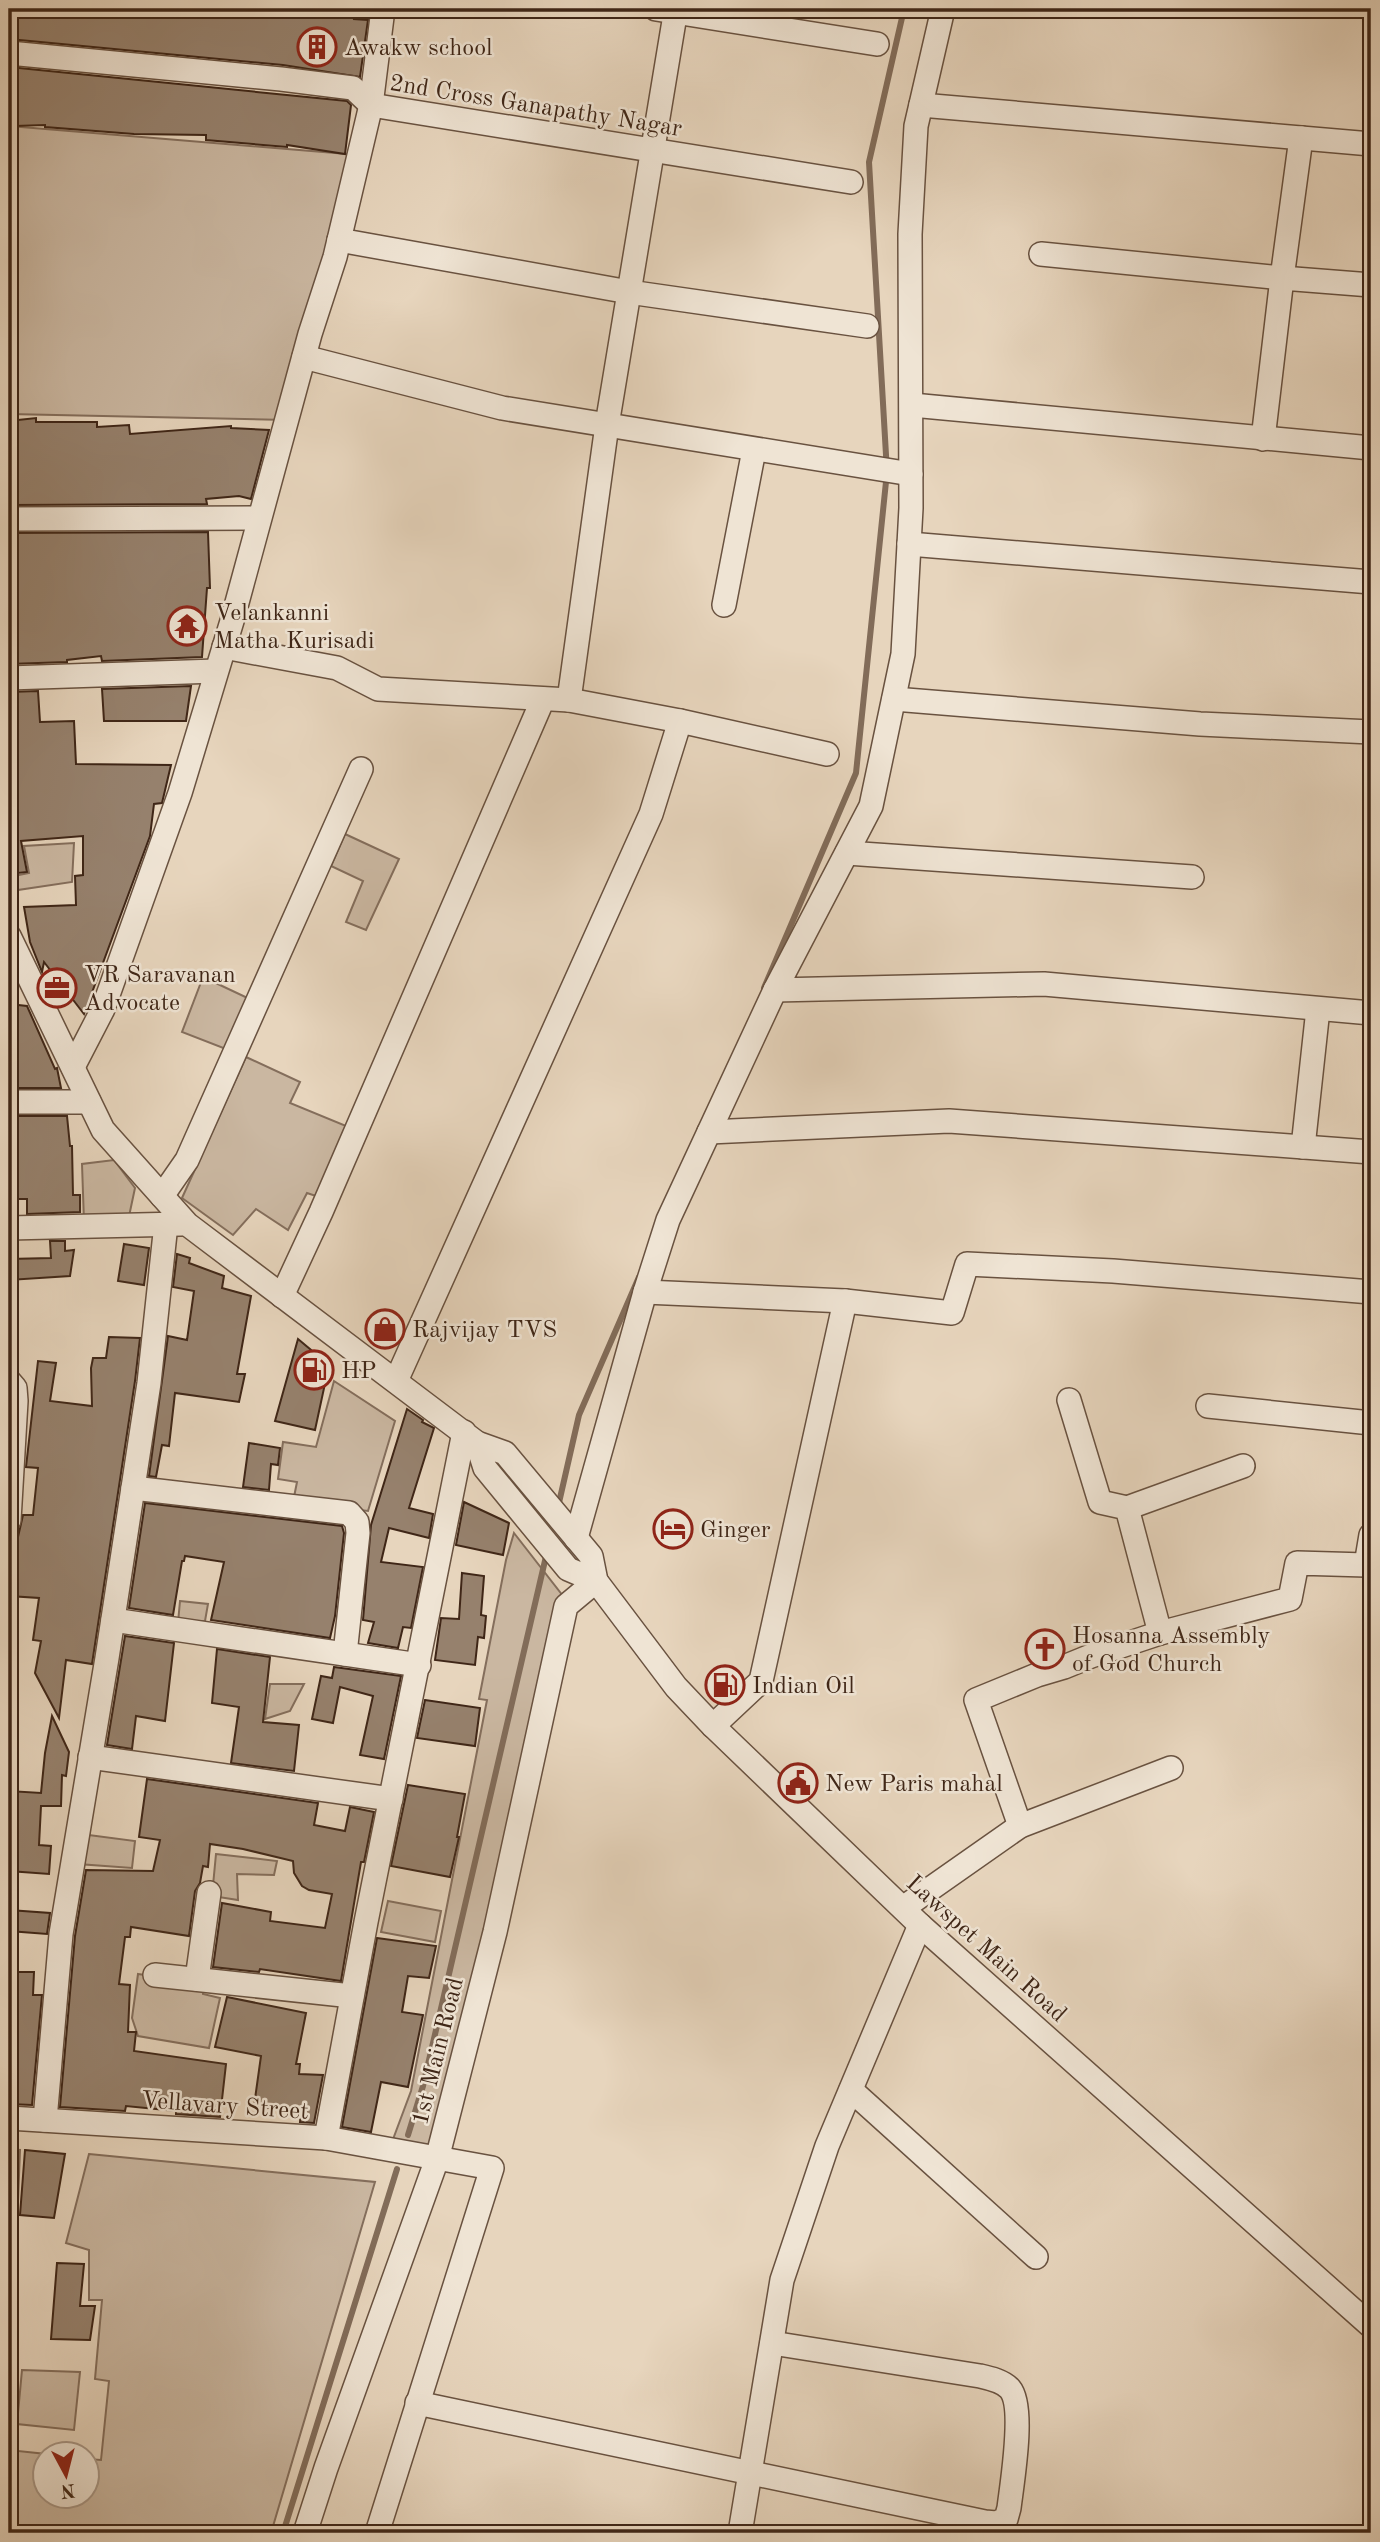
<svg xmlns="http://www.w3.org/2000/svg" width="1380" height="2542" viewBox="0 0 1380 2542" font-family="'Old Standard TT',serif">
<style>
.green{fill:#cab7a1;stroke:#846e5c;stroke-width:2}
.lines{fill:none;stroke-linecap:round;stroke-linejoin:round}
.stream{stroke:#826c59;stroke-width:6}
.building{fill:#96816d;stroke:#3f2617;stroke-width:2}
.minor-casing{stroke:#695240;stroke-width:26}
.minor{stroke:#efe4d4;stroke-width:23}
.labels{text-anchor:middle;stroke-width:5;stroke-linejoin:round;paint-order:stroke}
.poi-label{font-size:24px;fill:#3f2617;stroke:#efe4d4;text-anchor:start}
.street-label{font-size:24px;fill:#3f2617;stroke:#efe4d4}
</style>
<rect width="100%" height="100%" fill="#e7d5bd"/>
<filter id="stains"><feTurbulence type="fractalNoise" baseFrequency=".00286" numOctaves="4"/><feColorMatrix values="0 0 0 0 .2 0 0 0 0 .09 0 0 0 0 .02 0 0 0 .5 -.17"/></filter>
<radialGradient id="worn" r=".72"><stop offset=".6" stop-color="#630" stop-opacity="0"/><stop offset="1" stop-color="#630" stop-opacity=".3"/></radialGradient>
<g class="green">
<path d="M 9,126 L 359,155 L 286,420 L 9,414 Z"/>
<path d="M 345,834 L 399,859 L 366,930 L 346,922 L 363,881 L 331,866 Z"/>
<path d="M 74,843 L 72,882 L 11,891 L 9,877 L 29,873 L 24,846 Z"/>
<path d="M 203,977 L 254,1001 L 231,1051 L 182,1032 Z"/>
<path d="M 246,1057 L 300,1082 L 290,1103 L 351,1128 L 322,1198 L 307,1193 L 288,1230 L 256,1209 L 233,1235 L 182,1198 Z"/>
<path d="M 114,1160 L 135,1188 L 128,1221 L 84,1222 L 82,1164 Z"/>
<path d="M 334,1381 L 395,1421 L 368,1511 L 293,1502 L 297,1482 L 278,1479 L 283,1442 L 316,1447 Z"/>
<path d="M 514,1533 L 563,1596 L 434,2150 L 392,2142 L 411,2091 L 487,1700 L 479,1699 L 506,1560 Z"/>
<path d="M 180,1601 L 208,1604 L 205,1621 L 178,1623 Z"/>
<path d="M 270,1684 L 304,1684 L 290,1711 L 265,1719 Z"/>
<path d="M 81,1834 L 135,1841 L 132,1868 L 78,1864 Z"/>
<path d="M 216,1854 L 277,1861 L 274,1875 L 237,1874 L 238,1900 L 212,1896 Z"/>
<path d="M 388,1901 L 441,1911 L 435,1942 L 381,1932 Z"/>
<path d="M 138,1974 L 203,1983 L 203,1994 L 220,1998 L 209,2048 L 138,2036 L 132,2018 Z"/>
<path d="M 9,2149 L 20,2150 L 13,2329 L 9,2329 Z"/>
<path d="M 89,2154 L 375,2182 L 271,2533 L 9,2533 L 9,2450 L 46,2454 L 46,2496 L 88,2496 L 88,2459 L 101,2460 L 109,2381 L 95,2379 L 102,2300 L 89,2300 L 89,2250 L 66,2243 Z"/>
<path d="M 22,2370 L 80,2372 L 74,2430 L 17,2424 Z"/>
</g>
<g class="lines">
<g class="stream">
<path d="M 764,988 L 856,773 L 887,472 L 869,162 L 904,9"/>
<path d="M 558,1507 L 579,1415 L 639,1277"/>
<path d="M 408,2135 L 423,2086 L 547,1552"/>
<path d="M 283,2533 L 397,2169"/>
</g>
</g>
<g class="building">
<path d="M 9,9 L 251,9 L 280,12 L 280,9 L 355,9 L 354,19 L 368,20 L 360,77 L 283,65 L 9,39 Z"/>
<path d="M 9,67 L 347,101 L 351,105 L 345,154 L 287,145 L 287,147 L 206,140 L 206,135 L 134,134 L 45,127 L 45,125 L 15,126 L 14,102 L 9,101 Z"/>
<path d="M 36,418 L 36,422 L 97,422 L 97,427 L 129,425 L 130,434 L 231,426 L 231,428 L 269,430 L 251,499 L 239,496 L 206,499 L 207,504 L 9,505 L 9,461 L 12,461 L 9,421 Z"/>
<path d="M 208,532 L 210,588 L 207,588 L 202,657 L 102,661 L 101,656 L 67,660 L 67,662 L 9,664 L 9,533 Z"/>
<path d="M 191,686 L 186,721 L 104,721 L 102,689 Z"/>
<path d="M 38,691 L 40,722 L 74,721 L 76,764 L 171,765 L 162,803 L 154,804 L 150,836 L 84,1014 L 44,962 L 42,972 L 30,942 L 24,907 L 76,905 L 75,876 L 83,875 L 83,836 L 21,841 L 27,872 L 9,874 L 9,692 Z"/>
<path d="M 9,1004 L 27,1006 L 55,1069 L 57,1068 L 61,1088 L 9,1088 Z"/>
<path d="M 9,1116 L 67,1116 L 70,1146 L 72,1146 L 73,1195 L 80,1195 L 80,1212 L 27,1214 L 27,1199 L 9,1199 Z"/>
<path d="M 50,1241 L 65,1241 L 65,1251 L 74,1250 L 70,1276 L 9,1280 L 9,1259 L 51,1258 Z"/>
<path d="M 124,1244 L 149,1248 L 144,1285 L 118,1281 Z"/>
<path d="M 177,1254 L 190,1258 L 189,1263 L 224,1276 L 222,1288 L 251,1296 L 237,1374 L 245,1374 L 239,1402 L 175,1393 L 169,1446 L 162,1445 L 156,1477 L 149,1476 L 168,1336 L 187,1340 L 194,1291 L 173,1287 Z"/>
<path d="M 109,1337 L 140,1338 L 135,1381 L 92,1664 L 66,1660 L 59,1718 L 35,1673 L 41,1641 L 33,1640 L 39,1598 L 9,1596 L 10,1537 L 18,1537 L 23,1515 L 33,1515 L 38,1468 L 26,1467 L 38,1361 L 56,1363 L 50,1401 L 92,1406 L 91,1368 L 93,1358 L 106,1358 Z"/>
<path d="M 298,1339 L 329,1365 L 315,1430 L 275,1421 Z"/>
<path d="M 407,1409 L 423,1420 L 422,1422 L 434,1428 L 409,1508 L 433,1514 L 429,1538 L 389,1528 L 381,1562 L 423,1567 L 411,1628 L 403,1627 L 398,1648 L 368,1643 L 374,1622 L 363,1620 L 371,1525 Z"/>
<path d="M 249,1443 L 280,1448 L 278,1465 L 271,1464 L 269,1490 L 243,1487 Z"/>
<path d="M 464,1502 L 509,1523 L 503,1555 L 456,1545 Z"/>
<path d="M 145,1503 L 342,1526 L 344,1533 L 335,1616 L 330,1638 L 211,1620 L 224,1562 L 185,1556 L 184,1561 L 182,1561 L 173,1615 L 129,1608 Z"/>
<path d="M 462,1573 L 484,1576 L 481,1615 L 486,1616 L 484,1638 L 478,1637 L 475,1665 L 435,1660 L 441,1618 L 459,1619 Z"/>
<path d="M 125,1636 L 174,1643 L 165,1721 L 136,1716 L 132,1749 L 107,1745 Z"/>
<path d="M 217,1649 L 270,1657 L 263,1722 L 299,1725 L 294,1771 L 231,1763 L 239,1707 L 212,1703 Z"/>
<path d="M 334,1667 L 401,1676 L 384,1759 L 360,1755 L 373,1696 L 340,1687 L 333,1723 L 312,1719 L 321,1676 L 332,1678 Z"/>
<path d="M 425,1700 L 480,1708 L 475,1746 L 417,1738 Z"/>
<path d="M 52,1716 L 69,1752 L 66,1776 L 62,1775 L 61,1806 L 41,1806 L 39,1845 L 51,1846 L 49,1874 L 9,1871 L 9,1791 L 41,1793 L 45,1753 Z"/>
<path d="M 147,1779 L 318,1803 L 314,1825 L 345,1831 L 350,1807 L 374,1812 L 364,1862 L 361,1862 L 341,1981 L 260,1969 L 259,1972 L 213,1967 L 222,1903 L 271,1912 L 270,1921 L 325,1928 L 332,1894 L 309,1890 L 302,1886 L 294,1873 L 293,1861 L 243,1849 L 210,1844 L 208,1867 L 203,1866 L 200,1883 L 195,1891 L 189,1936 L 131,1927 L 130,1937 L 125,1937 L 119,1984 L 130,1985 L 128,2032 L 136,2032 L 134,2051 L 226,2064 L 220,2117 L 176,2114 L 176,2111 L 126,2106 L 125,2111 L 60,2107 L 75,1936 L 86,1870 L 153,1871 L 160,1840 L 139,1837 Z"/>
<path d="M 408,1785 L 465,1794 L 457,1837 L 459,1837 L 450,1877 L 391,1866 Z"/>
<path d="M 9,1910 L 50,1913 L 47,1934 L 9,1931 Z"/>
<path d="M 377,1938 L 436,1946 L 429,1978 L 408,1976 L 402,2012 L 423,2015 L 408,2087 L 381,2082 L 371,2132 L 342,2127 Z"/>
<path d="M 9,1972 L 34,1972 L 33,1995 L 42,1995 L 32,2105 L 9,2104 Z"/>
<path d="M 227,1997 L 306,2013 L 296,2064 L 300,2064 L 299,2074 L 323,2075 L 314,2123 L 300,2122 L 301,2112 L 254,2106 L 261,2056 L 215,2047 Z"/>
<path d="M 25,2150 L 65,2154 L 54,2218 L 20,2215 Z"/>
<path d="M 57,2263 L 84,2264 L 80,2306 L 95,2306 L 90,2340 L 51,2339 Z"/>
</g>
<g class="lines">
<g class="minor-casing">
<g id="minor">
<path d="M 656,9 L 877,44"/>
<path d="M 943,9 L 916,126 L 910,234 L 911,508 L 903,654 L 871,806 L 775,990 L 1044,984 L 1371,1013"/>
<path d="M 9,53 L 281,79 L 353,88 L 371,105 L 851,182"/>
<path d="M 921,105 L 1371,144"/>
<path d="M 339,240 L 629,292 L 867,326"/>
<path d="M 1041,254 L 1282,278 L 1301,138"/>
<path d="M 304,357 L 502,408 L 911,474"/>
<path d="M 912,405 L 1371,448"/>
<path d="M 1263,439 L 1282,278 L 1371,285"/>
<path d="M 9,519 L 259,518"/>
<path d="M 909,544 L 1371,582"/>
<path d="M 724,605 L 754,450"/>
<path d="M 224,647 L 337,668 L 378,689 L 569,700 L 680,721"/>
<path d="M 9,678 L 216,671"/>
<path d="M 894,699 L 1200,724 L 1371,732"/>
<path d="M 569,700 L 607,425 L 676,9"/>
<path d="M 847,853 L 1192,877"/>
<path d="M 9,936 L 103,1130 L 187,1224 L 477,1443 L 505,1453 L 591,1556 L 596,1581 L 676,1687 L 713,1726 L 920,1925 L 1371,2326"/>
<path d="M 73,1067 L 103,1009 L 180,793 L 232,621 L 310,334 L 335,257 L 371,105 L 383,9"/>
<path d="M 9,1102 L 89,1102"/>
<path d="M 709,1132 L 949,1121 L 1371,1152"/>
<path d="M 1303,1147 L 1318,1009"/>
<path d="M 162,1196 L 187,1160 L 361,769"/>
<path d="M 9,1228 L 181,1224"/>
<path d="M 645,1292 L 845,1301 L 952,1313 L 967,1264 L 1113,1271 L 1371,1292"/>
<path d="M 282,1296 L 321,1212 L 543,699"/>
<path d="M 9,1381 L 15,1388 L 16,1401 L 9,1520"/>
<path d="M 396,1381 L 651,814 L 680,721 L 827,754"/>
<path d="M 1069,1400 L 1100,1502 L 1127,1508 L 1160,1633 L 1290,1599 L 1297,1563 L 1366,1565"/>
<path d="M 1208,1406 L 1371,1423"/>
<path d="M 477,1443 L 485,1468 L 568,1569 L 596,1581"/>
<path d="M 133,1488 L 349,1513 L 357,1522 L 358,1533 L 345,1654"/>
<path d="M 1127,1508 L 1243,1466"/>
<path d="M 1371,1535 L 1366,1565 L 1371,1565"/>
<path d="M 576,1538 L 645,1292 L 668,1220 L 775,990"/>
<path d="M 113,1620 L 419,1665"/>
<path d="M 713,1726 L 761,1681 L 845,1301"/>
<path d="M 90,1757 L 391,1799"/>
<path d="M 1020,1826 L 976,1700 L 1037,1675 L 1064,1667 L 1091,1656 L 1160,1633"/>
<path d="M 903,1908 L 1020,1826 L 1171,1768"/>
<path d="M 155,1975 L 352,1996"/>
<path d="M 197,1979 L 209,1893"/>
<path d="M 851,2090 L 1036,2257"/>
<path d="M 9,2118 L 326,2138 L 492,2168 L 377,2533"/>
<path d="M 45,2120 L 61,1934 L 107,1658 L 149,1383 L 166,1224"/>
<path d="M 326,2138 L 366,1922 L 464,1432"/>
<path d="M 417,2403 L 985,2522 L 996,2523 L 1006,2519 L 1009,2508 C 1012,2483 1025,2407 1010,2389 C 1003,2381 989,2378 980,2376 L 772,2343"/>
<path d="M 305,2533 L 326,2468 L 437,2159 L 495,1932 L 566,1606 L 596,1581"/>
<path d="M 740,2533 L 782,2280 L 827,2146 L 920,1925"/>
</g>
</g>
<use href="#minor" class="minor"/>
</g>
<defs>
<g id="building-ring" transform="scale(2.0125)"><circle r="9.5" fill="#efe4d4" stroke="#8f2418" stroke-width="1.5"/><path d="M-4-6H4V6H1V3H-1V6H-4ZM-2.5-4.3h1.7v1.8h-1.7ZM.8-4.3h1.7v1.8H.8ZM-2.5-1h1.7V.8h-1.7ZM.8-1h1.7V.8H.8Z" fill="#8f2418"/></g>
<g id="temple-ring" transform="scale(2.0125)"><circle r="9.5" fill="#efe4d4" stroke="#8f2418" stroke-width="1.5"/><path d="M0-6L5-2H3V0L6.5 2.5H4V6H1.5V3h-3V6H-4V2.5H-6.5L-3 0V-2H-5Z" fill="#8f2418"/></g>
<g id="office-ring" transform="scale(2.0125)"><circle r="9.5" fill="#efe4d4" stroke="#8f2418" stroke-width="1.5"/><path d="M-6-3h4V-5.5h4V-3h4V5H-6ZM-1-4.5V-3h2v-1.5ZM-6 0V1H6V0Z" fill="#8f2418"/></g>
<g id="shop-ring" transform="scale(2.0125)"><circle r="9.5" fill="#efe4d4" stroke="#8f2418" stroke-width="1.5"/><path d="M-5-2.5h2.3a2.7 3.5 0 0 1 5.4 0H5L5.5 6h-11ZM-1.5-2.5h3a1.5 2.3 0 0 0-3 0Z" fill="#8f2418"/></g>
<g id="fuel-ring" transform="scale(2.0125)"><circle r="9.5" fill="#efe4d4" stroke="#8f2418" stroke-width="1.5"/><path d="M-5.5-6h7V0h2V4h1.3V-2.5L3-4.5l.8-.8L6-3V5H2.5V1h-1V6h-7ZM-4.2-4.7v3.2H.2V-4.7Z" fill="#8f2418"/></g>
<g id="hotel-ring" transform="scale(2.0125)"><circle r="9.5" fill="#efe4d4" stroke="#8f2418" stroke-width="1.5"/><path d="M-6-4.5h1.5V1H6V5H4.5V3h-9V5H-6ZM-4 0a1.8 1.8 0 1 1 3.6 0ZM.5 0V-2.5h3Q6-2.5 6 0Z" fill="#8f2418"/></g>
<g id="church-ring" transform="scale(2.0125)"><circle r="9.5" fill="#efe4d4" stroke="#8f2418" stroke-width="1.5"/><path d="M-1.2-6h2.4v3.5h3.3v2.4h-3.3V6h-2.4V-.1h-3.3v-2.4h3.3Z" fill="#8f2418"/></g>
<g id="civic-ring" transform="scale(2.0125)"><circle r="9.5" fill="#efe4d4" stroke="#8f2418" stroke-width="1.5"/><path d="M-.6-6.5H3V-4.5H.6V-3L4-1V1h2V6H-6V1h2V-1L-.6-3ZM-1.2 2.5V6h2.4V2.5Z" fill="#8f2418"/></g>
</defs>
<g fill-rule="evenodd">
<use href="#building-ring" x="317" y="47"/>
<use href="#temple-ring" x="187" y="626"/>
<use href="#office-ring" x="57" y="988"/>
<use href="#shop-ring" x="385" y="1329"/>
<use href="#fuel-ring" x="314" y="1370"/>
<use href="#hotel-ring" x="673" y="1529"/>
<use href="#church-ring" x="1045" y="1649"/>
<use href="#fuel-ring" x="725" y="1685"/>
<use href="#civic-ring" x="798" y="1783"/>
</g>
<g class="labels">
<g class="poi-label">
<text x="344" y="55">Awakw school</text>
<text x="214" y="620">Velankanni<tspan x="214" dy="28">Matha Kurisadi</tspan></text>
<text x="84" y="982">VR Saravanan<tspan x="84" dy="28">Advocate</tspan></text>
<text x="412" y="1337">Rajvijay TVS</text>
<text x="341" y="1378">HP</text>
<text x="700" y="1537">Ginger</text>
<text x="1072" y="1643">Hosanna Assembly<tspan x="1072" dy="28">of God Church</tspan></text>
<text x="752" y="1693">Indian Oil</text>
<text x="825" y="1791">New Paris mahal</text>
</g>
<g class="street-label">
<text transform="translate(536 105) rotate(9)" y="8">2nd Cross Ganapathy Nagar</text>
<text transform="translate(987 1948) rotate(42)" y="8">Lawspet Main Road</text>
<text transform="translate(437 2051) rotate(-76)" y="8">1st Main Road</text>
<text transform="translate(225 2105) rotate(4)" y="8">Vellavary Street</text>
</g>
</g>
<rect width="1380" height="2542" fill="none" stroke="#e7d5bd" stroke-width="35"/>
<rect x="10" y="10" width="1359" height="2521" fill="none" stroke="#3f2617" stroke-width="3.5"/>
<rect x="18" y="18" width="1345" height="2507" fill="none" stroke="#3f2617" stroke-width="2"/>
<g transform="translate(66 2475) rotate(173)"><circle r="33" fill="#efe4d4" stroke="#a99888" stroke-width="2"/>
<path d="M0-5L12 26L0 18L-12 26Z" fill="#8f2418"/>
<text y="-10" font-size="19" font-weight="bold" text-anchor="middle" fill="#3f2617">N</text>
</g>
<rect width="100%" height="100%" filter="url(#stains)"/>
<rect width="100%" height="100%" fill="url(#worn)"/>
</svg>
